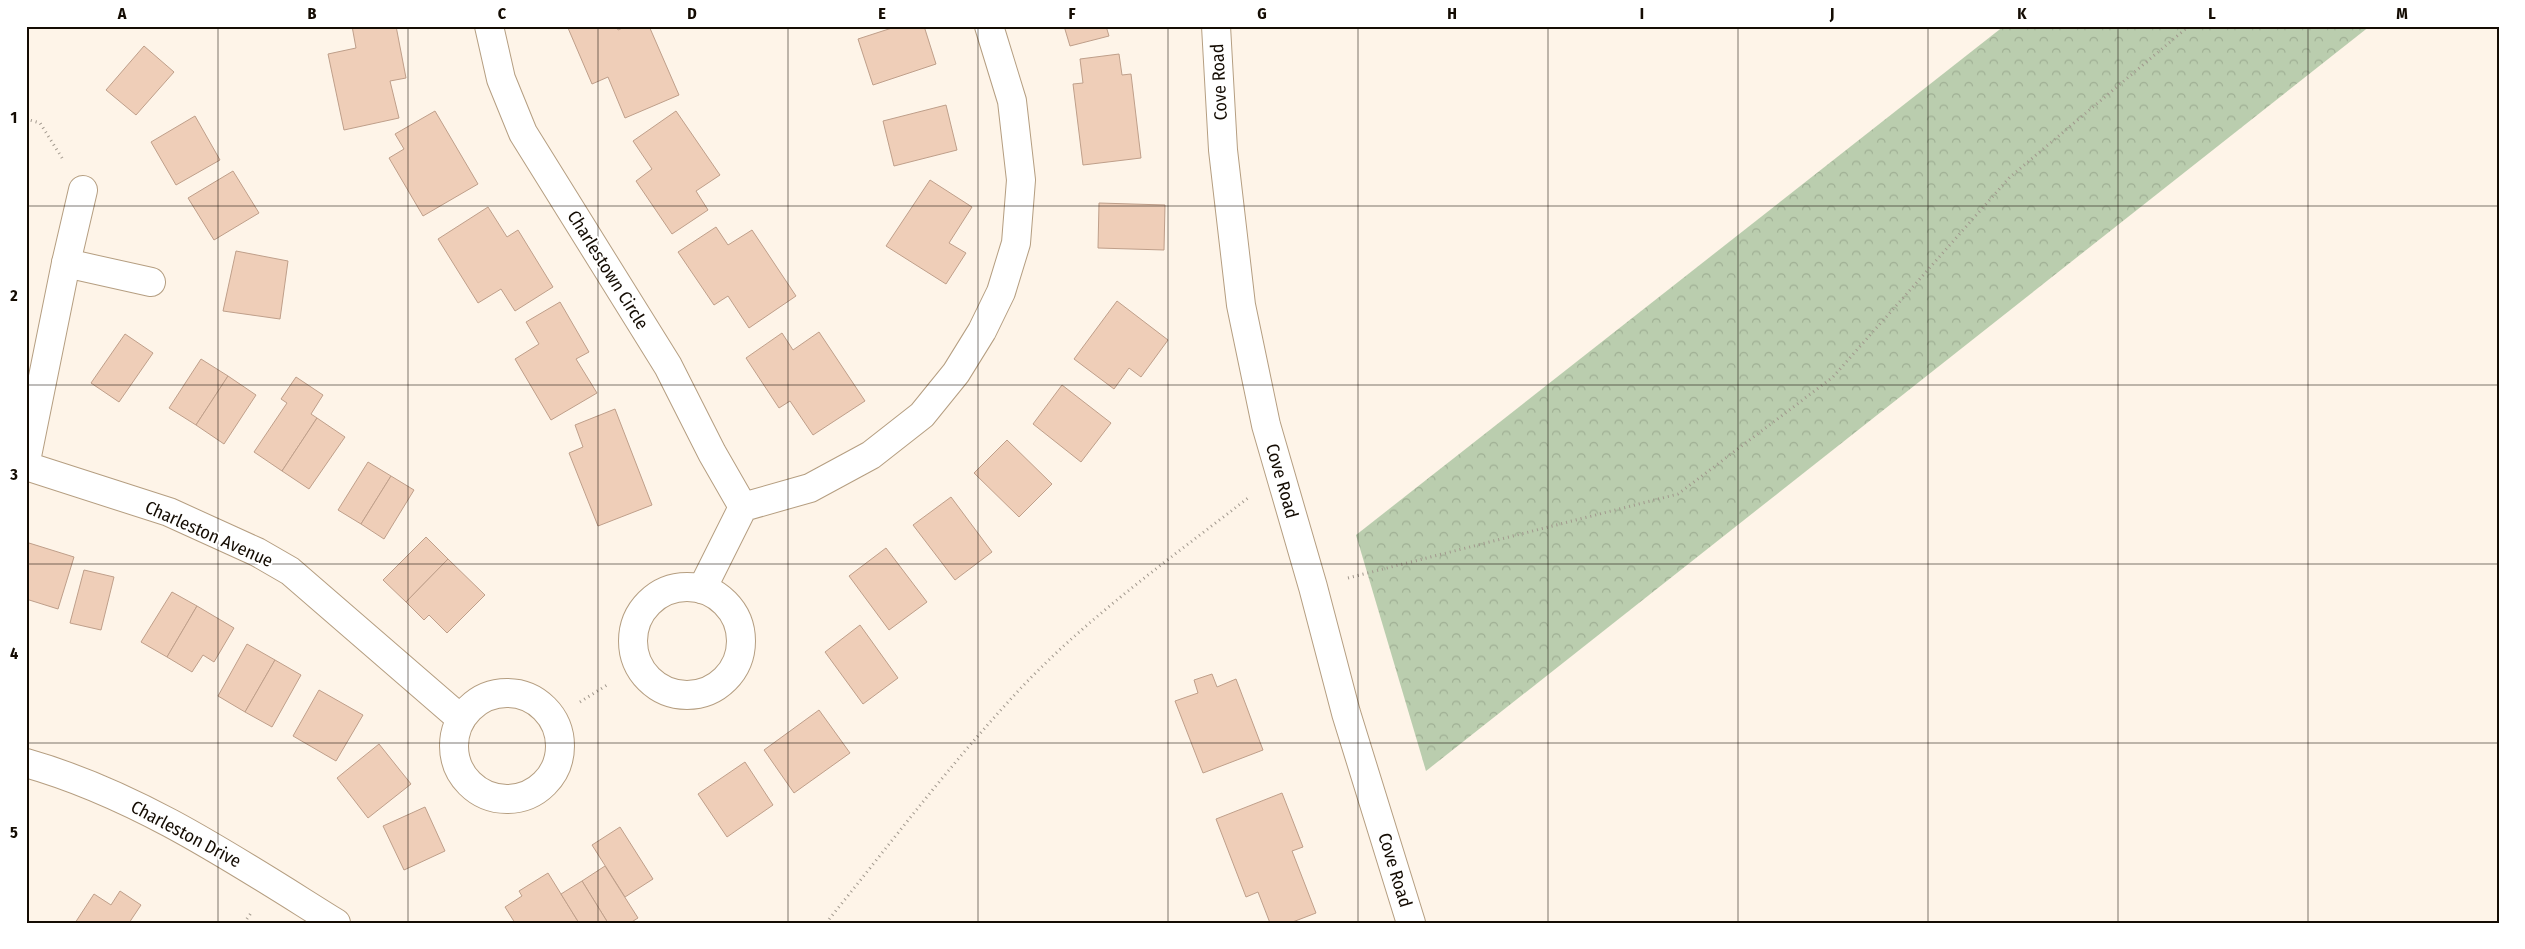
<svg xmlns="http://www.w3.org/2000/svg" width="2525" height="949" viewBox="0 0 2525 949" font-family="'Fira Sans Condensed',sans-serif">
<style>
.forest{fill:url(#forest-crowns)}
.building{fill:#efceb8;stroke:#bf9f8a}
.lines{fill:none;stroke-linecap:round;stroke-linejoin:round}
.minor-casing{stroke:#b59e81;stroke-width:30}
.tertiary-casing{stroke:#b59e81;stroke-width:30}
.path{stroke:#a1988d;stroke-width:3;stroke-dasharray:1 4;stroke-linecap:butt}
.minor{stroke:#fff;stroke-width:28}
.tertiary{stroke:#fff;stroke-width:28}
.grid{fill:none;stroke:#140c03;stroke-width:1;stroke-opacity:0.55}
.labels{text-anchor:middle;stroke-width:4;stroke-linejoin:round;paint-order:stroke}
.street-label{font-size:18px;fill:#140c03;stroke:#fff}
.neatline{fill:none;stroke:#140c03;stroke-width:2}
.grid-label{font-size:16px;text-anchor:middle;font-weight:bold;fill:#140c03}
</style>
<defs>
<pattern id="forest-crowns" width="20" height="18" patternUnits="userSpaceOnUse" patternTransform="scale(1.25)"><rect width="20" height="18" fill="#bacdae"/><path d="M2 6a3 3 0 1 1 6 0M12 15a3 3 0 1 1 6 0" fill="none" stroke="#9faf94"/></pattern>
</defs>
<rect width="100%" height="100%" fill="#fef4e8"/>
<path class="forest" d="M 2004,26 L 2370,26 L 1426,771 L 1356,535 Z"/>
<g class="building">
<path d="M 352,26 L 396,26 L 406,78 L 390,81 L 399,118 L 344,130 L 328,54 L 356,48 Z"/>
<path d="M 571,26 L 616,26 L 618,30 L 627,26 L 649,26 L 679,95 L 625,118 L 608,77 L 592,84 L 568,28 Z"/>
<path d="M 898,26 L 924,26 L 936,64 L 873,85 L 858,39 Z"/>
<path d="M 1064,26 L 1106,26 L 1109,36 L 1070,46 Z"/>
<path d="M 144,46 L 174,72 L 136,115 L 106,90 Z"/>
<path d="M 1119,54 L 1122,75 L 1131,74 L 1141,158 L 1083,165 L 1073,84 L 1083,83 L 1080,59 Z"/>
<path d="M 946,105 L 957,150 L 894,166 L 883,121 Z"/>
<path d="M 435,111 L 478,184 L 423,216 L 389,158 L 404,149 L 395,134 Z"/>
<path d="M 676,111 L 720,175 L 696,191 L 708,210 L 672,234 L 636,181 L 652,169 L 633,141 Z"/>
<path d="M 195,116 L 220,160 L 176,185 L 151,142 Z"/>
<path d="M 233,171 L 259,213 L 214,240 L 188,198 Z"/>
<path d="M 930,180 L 972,207 L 949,243 L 966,253 L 946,284 L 886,246 Z"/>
<path d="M 1099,203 L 1165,205 L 1164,250 L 1098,248 Z"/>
<path d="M 488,207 L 507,237 L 518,230 L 553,287 L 515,311 L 501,289 L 478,303 L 438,239 Z"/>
<path d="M 716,227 L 728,245 L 752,230 L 796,296 L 749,328 L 728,296 L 714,305 L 678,252 Z"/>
<path d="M 236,251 L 288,261 L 280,319 L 223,311 Z"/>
<path d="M 1117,301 L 1168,340 L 1141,377 L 1129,368 L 1114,389 L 1074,359 Z"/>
<path d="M 560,302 L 589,352 L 576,359 L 597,393 L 551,420 L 515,359 L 539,344 L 526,322 Z"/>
<path d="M 819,332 L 865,401 L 813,435 L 790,401 L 779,408 L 746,358 L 782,333 L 793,350 Z"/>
<path d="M 125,334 L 153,353 L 119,402 L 91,383 Z"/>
<path d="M 201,359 L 228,376 L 196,425 L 169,408 Z"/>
<path d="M 228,376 L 256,395 L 224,444 L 196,425 Z"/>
<path d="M 296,377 L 323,395 L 311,414 L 317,418 L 282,471 L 254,452 L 287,403 L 281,399 Z"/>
<path d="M 1062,385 L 1111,423 L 1081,462 L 1033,424 Z"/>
<path d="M 615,409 L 652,505 L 598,526 L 569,453 L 583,447 L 575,425 Z"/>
<path d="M 317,418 L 345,437 L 309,489 L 282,471 Z"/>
<path d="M 1007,440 L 1052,484 L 1019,517 L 974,473 Z"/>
<path d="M 368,462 L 391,476 L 361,524 L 338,510 Z"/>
<path d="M 391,476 L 414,490 L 384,539 L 361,524 Z"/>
<path d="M 951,497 L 992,552 L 955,580 L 913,525 Z"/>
<path d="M 426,537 L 448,559 L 406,602 L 383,580 Z"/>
<path d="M 29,543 L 74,557 L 58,609 L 26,599 L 26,553 Z"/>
<path d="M 886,548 L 927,602 L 889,630 L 849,576 Z"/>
<path d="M 448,559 L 485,595 L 447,633 L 429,615 L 424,620 L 406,602 Z"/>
<path d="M 84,570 L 114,577 L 101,630 L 70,623 Z"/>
<path d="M 172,592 L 197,606 L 167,657 L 141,642 Z"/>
<path d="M 197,606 L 234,628 L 214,662 L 203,655 L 192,672 L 167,657 Z"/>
<path d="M 860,625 L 898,678 L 863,704 L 825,652 Z"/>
<path d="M 247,644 L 275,660 L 245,712 L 218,696 Z"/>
<path d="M 275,660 L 301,675 L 272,727 L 245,712 Z"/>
<path d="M 1212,674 L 1217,687 L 1236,679 L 1263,750 L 1203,773 L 1175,701 L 1198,693 L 1194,680 Z"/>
<path d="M 319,690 L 363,715 L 336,761 L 293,736 Z"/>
<path d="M 819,710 L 850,753 L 794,793 L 764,750 Z"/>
<path d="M 379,744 L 411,784 L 368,818 L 337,778 Z"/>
<path d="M 745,762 L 773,805 L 727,837 L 698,794 Z"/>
<path d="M 1282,793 L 1303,847 L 1292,851 L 1316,913 L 1290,923 L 1270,923 L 1258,892 L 1246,897 L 1216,819 Z"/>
<path d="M 425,807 L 445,851 L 404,870 L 383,826 Z"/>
<path d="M 620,827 L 653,879 L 625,897 L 592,845 Z"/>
<path d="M 605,866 L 638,918 L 630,923 L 608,923 L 582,881 Z"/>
<path d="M 548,873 L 579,923 L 515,923 L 505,907 L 522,896 L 519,891 Z"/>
<path d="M 582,881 L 608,923 L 579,923 L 561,894 Z"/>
<path d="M 120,891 L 141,905 L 129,923 L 75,923 L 94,894 L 111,905 Z"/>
</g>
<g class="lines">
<g class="minor-casing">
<g id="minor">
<path d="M 489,26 L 501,79 L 523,133 L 668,366 L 712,453 L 743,507"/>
<path d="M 66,263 L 151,282"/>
<path d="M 26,461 L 66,263 L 83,190"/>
<path d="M 26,466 L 169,512 L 257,552 L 290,571 L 461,719"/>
<circle cx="687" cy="641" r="54"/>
<path d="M 702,589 L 743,507 L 810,488 L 871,455 L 922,415 L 956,373 L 982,331 L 1001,292 L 1016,243 L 1021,180 L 1012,101 L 989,26"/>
<circle cx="507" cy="746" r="53"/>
<path d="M 26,763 C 139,795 238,862 336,923"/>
</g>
</g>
<g class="tertiary-casing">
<path id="tertiary" d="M 1216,26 L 1223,150 L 1241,305 L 1266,425 L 1313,587 L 1346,713 L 1411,923"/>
</g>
<g class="path">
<path d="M 26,119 L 40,123 L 64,161"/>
<path d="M 1348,578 L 1678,494 L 1833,377 L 2010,177 L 2189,26"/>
<path d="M 580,702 L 607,685"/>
<path d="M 244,923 L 251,913"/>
<path d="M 826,923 C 886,849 944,772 1009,701 C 1078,624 1167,561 1248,498"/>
</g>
<use href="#minor" class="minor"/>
<use href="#tertiary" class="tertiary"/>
</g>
<path class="grid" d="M 218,26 L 218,923M 408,26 L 408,923M 598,26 L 598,923M 788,26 L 788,923M 978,26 L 978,923M 1168,26 L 1168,923M 1358,26 L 1358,923M 1548,26 L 1548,923M 1738,26 L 1738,923M 1928,26 L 1928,923M 2118,26 L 2118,923M 2308,26 L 2308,923M 26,206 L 2499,206M 26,385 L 2499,385M 26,564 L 2499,564M 26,743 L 2499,743"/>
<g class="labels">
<g class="street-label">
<text transform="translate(1219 82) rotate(-93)" y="6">Cove Road</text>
<text transform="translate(608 270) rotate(58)" y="6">Charlestown Circle</text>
<text transform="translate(1282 481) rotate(74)" y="6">Cove Road</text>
<text transform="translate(209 534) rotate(24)" y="6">Charleston Avenue</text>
<text transform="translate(186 834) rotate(28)" y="6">Charleston Drive</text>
<text transform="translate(1395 870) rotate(73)" y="6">Cove Road</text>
</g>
</g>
<rect width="2525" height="949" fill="none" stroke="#ffffff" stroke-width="55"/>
<rect x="28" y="28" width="2470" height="894" class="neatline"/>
<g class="grid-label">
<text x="122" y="19">A</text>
<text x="312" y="19">B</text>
<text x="502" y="19">C</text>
<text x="692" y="19">D</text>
<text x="882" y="19">E</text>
<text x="1072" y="19">F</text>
<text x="1262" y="19">G</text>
<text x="1452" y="19">H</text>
<text x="1642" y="19">I</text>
<text x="1832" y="19">J</text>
<text x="2022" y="19">K</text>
<text x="2212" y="19">L</text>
<text x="2402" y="19">M</text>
<text x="14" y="123">1</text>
<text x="14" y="301">2</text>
<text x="14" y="480">3</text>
<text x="14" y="659">4</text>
<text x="14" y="838">5</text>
</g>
</svg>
